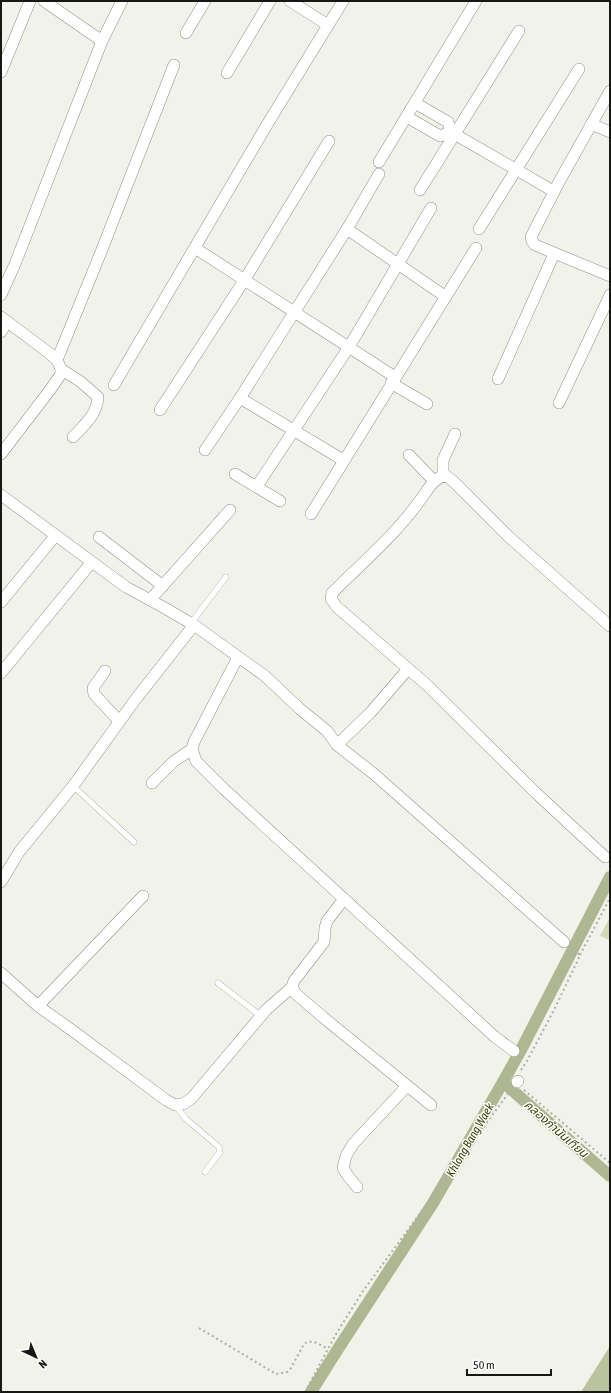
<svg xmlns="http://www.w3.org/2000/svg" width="611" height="1393" viewBox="0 0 611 1393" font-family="'Asap Condensed','Noto Sans Thai',sans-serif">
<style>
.green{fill:#d2d9ba}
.forest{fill:#bbc29e}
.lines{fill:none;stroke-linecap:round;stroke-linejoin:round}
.canal{stroke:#afb792;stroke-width:12}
.service-casing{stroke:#8e9088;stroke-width:6}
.minor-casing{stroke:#8e9088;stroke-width:12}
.path{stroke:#adaea7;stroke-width:2;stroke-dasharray:2 3;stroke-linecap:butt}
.service{stroke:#fff;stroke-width:5.5}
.minor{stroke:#fff;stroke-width:11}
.labels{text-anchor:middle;stroke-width:3;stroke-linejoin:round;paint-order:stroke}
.water-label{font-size:12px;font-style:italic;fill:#3c4406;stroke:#fff}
</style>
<rect width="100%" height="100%" fill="#f1f3ea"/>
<path class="green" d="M 610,917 L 610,940 L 600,936 Z"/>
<path class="forest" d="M 610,1346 L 610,1392 L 581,1392 Z"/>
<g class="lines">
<g class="canal">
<path d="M 503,1082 L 610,1176"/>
<path d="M 311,1392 L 336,1352 L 433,1203 L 503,1082 L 522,1048 L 610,877"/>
</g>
<g class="service-casing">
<g id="service">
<path d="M 191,623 L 226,577"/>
<path d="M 73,786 L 134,842"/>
<path d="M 218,983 L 261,1016"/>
<path d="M 175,1105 L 186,1119 L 219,1147 L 220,1152 L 205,1172"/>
</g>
</g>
<g class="minor-casing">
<g id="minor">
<path d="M 44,1 L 102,41"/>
<path d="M 290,1 L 328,25"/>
<path d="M 186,33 L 205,1"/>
<path d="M 1,72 L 30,1"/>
<path d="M 227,73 L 270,1"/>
<path d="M 610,91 L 559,182 L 531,237 L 532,241 L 535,245 L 610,276"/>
<path d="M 407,117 L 440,136 L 451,132 L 448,122 L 415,103"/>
<path d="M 591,124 L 610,132"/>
<path d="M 451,132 L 548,188"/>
<path d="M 379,162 L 476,1"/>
<path d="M 420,190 L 519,31"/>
<path d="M 347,229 L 446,297"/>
<path d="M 479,229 L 579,69"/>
<path d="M 195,248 L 395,377"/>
<path d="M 1,295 L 15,264 L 102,41 L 122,1"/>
<path d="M 1,317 L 49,353 L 57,360 L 61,369 L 61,374 L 50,390 L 1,454"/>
<path d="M 1,332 L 7,322"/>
<path d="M 57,360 L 101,252 L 174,65"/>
<path d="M 61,369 L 81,382 L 98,397 C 97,415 85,424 73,437"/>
<path d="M 498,379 L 554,254"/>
<path d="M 391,383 L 427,404"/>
<path d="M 114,385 L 268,123 L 343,1"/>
<path d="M 240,398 L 343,460"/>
<path d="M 559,403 L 610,295"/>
<path d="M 160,410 L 245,279 L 329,141"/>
<path d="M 205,450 L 240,398 L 347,229 L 379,174"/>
<path d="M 409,455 L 434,481"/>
<path d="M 235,474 L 280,501"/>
<path d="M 443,476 L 443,460 L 455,434"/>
<path d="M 257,486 L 349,347 L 431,208"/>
<path d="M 1,495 L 126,587 L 163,607 L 194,625 L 265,676 L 300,709 L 327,731 L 337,745 L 374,774 L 564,942"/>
<path d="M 311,514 L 476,248"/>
<path d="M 99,537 L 163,586"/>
<path d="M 150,600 L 230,510"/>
<path d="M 1,602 L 55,536"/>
<path d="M 238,657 L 194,742 L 192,749 L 196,761 L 224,789 L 495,1037 L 514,1051"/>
<path d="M 105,671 L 93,688 L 94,694 L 119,721"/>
<path d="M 1,673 L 91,563"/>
<path d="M 337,745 L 371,712 L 408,669"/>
<path d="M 152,783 L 173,762 L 192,749"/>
<path d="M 605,857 L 536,793 L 427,685 L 337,607 L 331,599 L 332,593 C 361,564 394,536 418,503 C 427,492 431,480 445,475 L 453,481 L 509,537 L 610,626"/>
<path d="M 1,882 L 19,852 L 73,786 L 135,700 L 194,625"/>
<path d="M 344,899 L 327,921 L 325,928 L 324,942 L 294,981 L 292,987 L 296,994 L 324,1018 L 431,1105"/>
<path d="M 1,973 L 38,1006 L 73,1031 L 166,1100 L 175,1105 L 183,1104 L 191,1099 L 266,1010 L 292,987"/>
<path d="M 38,1006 L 143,896"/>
<path d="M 517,1082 L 518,1081"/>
<path d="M 357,1187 L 348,1176 L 343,1168 L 346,1156 L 353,1144 L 407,1086"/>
</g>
</g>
<g class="path">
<path d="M 580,955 L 610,898"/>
<path d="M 521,1070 L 527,1061 L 553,1012 L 577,962 L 580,955 L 572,949"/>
<path d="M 524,1090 L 610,1163"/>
<path d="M 199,1328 L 276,1374 L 287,1372 L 291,1368 L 304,1344 C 311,1338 321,1345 328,1349"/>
<path d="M 305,1392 L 336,1334 L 363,1291 L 510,1091"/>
</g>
<use href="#service" class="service"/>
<use href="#minor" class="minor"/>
</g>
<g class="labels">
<g class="water-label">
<text transform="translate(556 1129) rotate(41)" y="4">คลองกำนันเทียน</text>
<text transform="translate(470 1140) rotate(-60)" y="4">Khlong Bang Waek</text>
</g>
</g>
<rect width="611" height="1393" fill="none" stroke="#171714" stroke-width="4"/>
<g transform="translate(36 1357) rotate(136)" stroke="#ffffff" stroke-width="3" paint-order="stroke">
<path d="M0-3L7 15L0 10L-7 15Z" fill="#171714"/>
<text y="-6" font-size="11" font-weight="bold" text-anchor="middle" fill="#171714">N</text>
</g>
<path d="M467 1369v6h84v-6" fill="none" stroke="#171714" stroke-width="2"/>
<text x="473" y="1369" font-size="12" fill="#171714" stroke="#ffffff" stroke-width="3" paint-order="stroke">50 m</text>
</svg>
